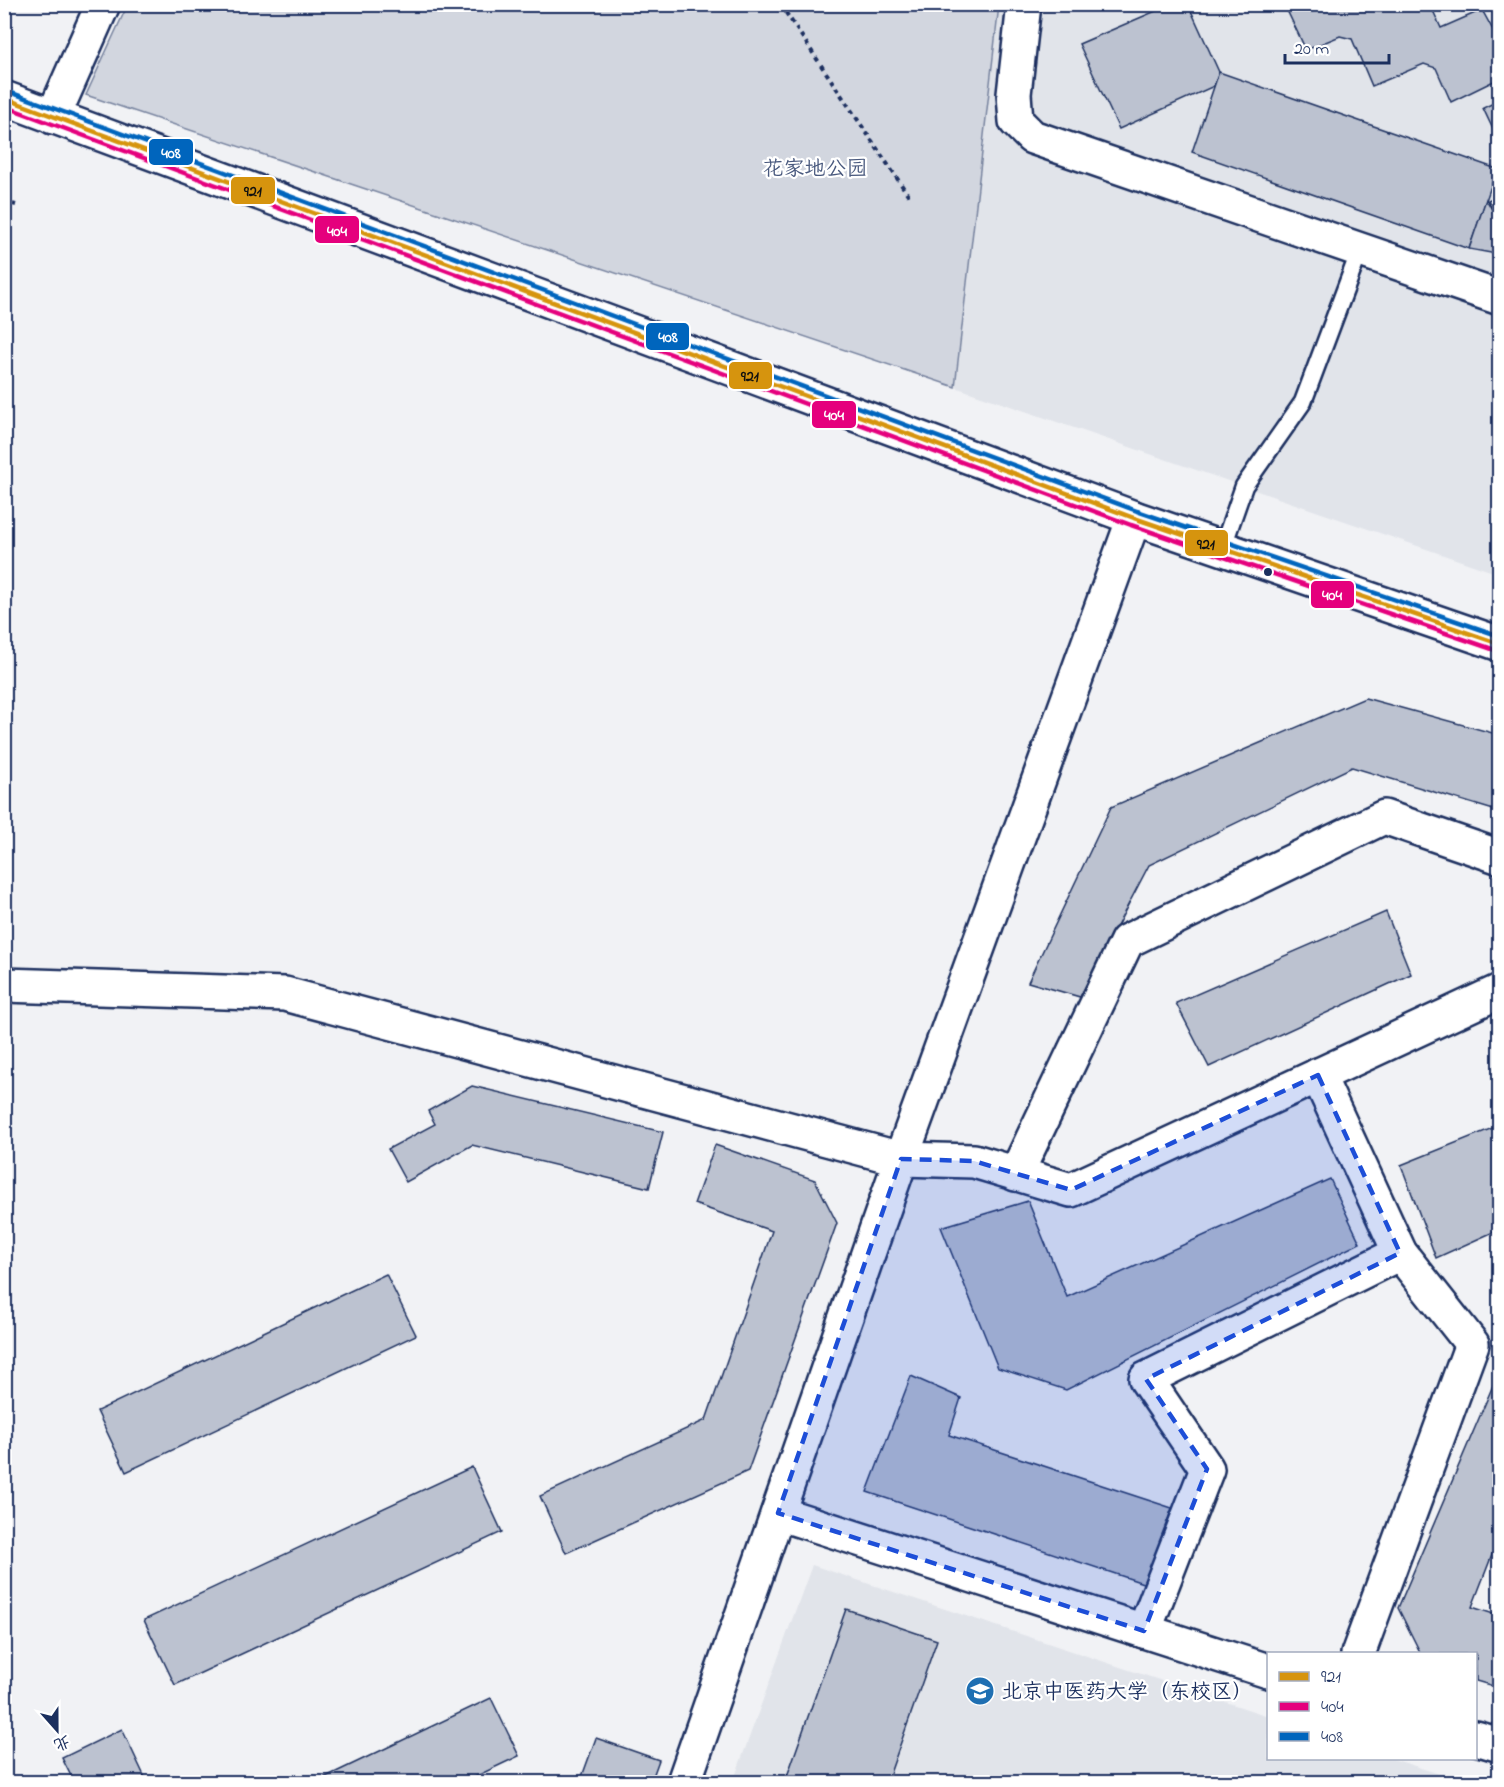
<svg xmlns="http://www.w3.org/2000/svg" width="1504" height="1787" viewBox="0 0 1504 1787" font-family="'Indie Flower','LXGW WenKai TC',sans-serif">
<style>
.built{fill:#e1e4ea}
.green{fill:#d2d6df;stroke:#76829e;stroke-width:1.5}
.building{fill:#bcc2d0;stroke:#1b2f5e;stroke-width:1.5}
.lines{fill:none;stroke-linecap:round;stroke-linejoin:round}
.service-casing{stroke:#1b2f5e;stroke-width:21}
.minor-casing{stroke:#1b2f5e;stroke-width:38}
.tertiary-casing{stroke:#1b2f5e;stroke-width:38}
.path{stroke:#1b2f5e;stroke-width:4;stroke-dasharray:4.5 4.5;stroke-linecap:butt}
.service{stroke:#fff;stroke-width:16}
.minor{stroke:#fff;stroke-width:33}
.tertiary{stroke:#fff;stroke-width:33}
.bus-1-casing{stroke:#fff;stroke-width:9}
.bus-2-casing{stroke:#fff;stroke-width:9}
.bus-3-casing{stroke:#fff;stroke-width:9}
.bus-1{stroke:#d6940e;stroke-width:4.5}
.bus-2{stroke:#e5007d;stroke-width:4.5}
.bus-3{stroke:#0065bd;stroke-width:4.5}
.marked{fill:#1d4ed8;fill-opacity:0.2;stroke:#1d4ed8;stroke-width:4.5;stroke-dasharray:12 8;stroke-linejoin:round}
.bus-dot{fill:#1b2f5e;stroke:#fff;stroke-width:2}
.labels{text-anchor:middle;stroke-width:4.5;stroke-linejoin:round;paint-order:stroke}
.park-label{font-size:21px;fill:#49597e;stroke:#fff}
.poi-label{font-size:21px;fill:#1b2f5e;stroke:#fff;text-anchor:start}
.line-badge{stroke:#fff;stroke-width:2}
.badge-label{font-size:16px;text-anchor:middle;font-weight:bold;fill:#fff}
.pale-badge-label{font-size:16px;text-anchor:middle;font-weight:bold;fill:#111}
</style>
<rect width="100%" height="100%" fill="#f1f2f5"/>
<filter id="ink" filterUnits="userSpaceOnUse"><feTurbulence type="fractalNoise" baseFrequency=".0167" numOctaves="2"/><feDisplacementMap in="SourceGraphic" scale="12" xChannelSelector="R" yChannelSelector="G"/><feConvolveMatrix kernelMatrix="1 2 1 2 8 2 1 2 1" color-interpolation-filters="sRGB"/></filter>
<g filter="url(#ink)">
<g class="built">
<path d="M 999,5 L 1499,5 L 1499,574 L 955,387 Z"/>
<path d="M 812,1565 L 1268,1716 L 1268,1758 L 1393,1759 L 1464,1782 L 733,1782 Z"/>
</g>
<path class="green" d="M 128,4 L 999,5 L 955,387 L 86,95 Z"/>
<g class="building">
<path d="M 1172,4 L 1188,4 L 1219,72 L 1214,86 L 1119,129 L 1079,44 Z"/>
<path d="M 1284,4 L 1430,4 L 1441,28 L 1482,10 L 1500,43 L 1500,78 L 1451,102 L 1436,68 L 1424,64 L 1372,86 L 1352,39 L 1340,36 L 1306,50 Z"/>
<path d="M 1219,72 L 1497,169 L 1469,249 L 1192,152 Z"/>
<path d="M 1500,100 L 1500,144 L 1483,108 Z"/>
<path d="M 1500,194 L 1500,224 L 1488,200 Z"/>
<path d="M 1486,199 L 1500,224 L 1500,250 L 1491,253 L 1469,249 Z"/>
<path d="M 1365,698 L 1500,735 L 1500,812 L 1352,767 L 1149,865 L 1080,997 L 1028,982 L 1111,807 Z"/>
<path d="M 1386,912 L 1411,974 L 1209,1067 L 1176,1003 Z"/>
<path d="M 472,1086 L 663,1132 L 649,1188 L 472,1145 L 406,1182 L 388,1149 L 435,1124 L 428,1111 Z"/>
<path d="M 1500,1125 L 1500,1229 L 1436,1258 L 1401,1165 Z"/>
<path d="M 715,1145 L 815,1180 L 837,1223 L 748,1471 L 566,1553 L 540,1496 L 706,1420 L 772,1231 L 694,1204 Z"/>
<path d="M 1330,1179 L 1360,1243 L 1066,1390 L 998,1368 L 941,1227 L 1028,1201 L 1067,1297 Z"/>
<path d="M 386,1274 L 416,1335 L 126,1472 L 97,1411 Z"/>
<path d="M 1500,1369 L 1500,1534 L 1472,1607 L 1500,1616 L 1500,1688 L 1476,1681 L 1476,1654 L 1421,1654 L 1398,1608 Z"/>
<path d="M 911,1376 L 961,1398 L 949,1435 L 1172,1508 L 1146,1584 L 867,1492 Z"/>
<path d="M 472,1467 L 502,1532 L 175,1685 L 144,1620 Z"/>
<path d="M 846,1609 L 937,1640 L 887,1782 L 785,1782 Z"/>
<path d="M 491,1698 L 519,1756 L 464,1782 L 315,1782 Z"/>
<path d="M 122,1729 L 147,1782 L 74,1782 L 62,1758 Z"/>
<path d="M 596,1738 L 659,1760 L 651,1782 L 580,1782 Z"/>
</g>
<g class="lines">
<g class="service-casing">
<path id="service" d="M 1222,549 L 1244,486 L 1303,402 L 1360,250"/>
</g>
<g class="minor-casing">
<g id="minor">
<path d="M 1024,4 L 1014,94 L 1016,121 L 1032,137 L 1500,298"/>
<path d="M 53,117 L 103,4"/>
<path d="M 4,985 L 285,994 L 901,1159 L 974,1161 L 1071,1190 L 1500,991"/>
<path d="M 1318,1075 L 1400,1253 L 1472,1344 L 1358,1654"/>
<path d="M 1016,1174 L 1127,941 L 1384,817 L 1500,857"/>
<path d="M 778,1513 L 1268,1671"/>
<path d="M 1144,1631 L 1207,1469 L 1146,1379 L 1400,1253"/>
<path d="M 1476,1738 L 1500,1745"/>
<path d="M 684,1782 L 901,1159 L 1134,518"/>
</g>
</g>
<g class="tertiary-casing">
<path id="tertiary" d="M 4,98 L 1134,518 L 1500,644"/>
</g>
<g class="path">
<path d="M 769,4 L 784,10"/>
<path d="M 784,4 L 784,10 L 911,199"/>
<path d="M 4,202 L 16,205"/>
</g>
<use href="#service" class="service"/>
<use href="#minor" class="minor"/>
<use href="#tertiary" class="tertiary"/>
<g class="bus-1-casing">
<path id="bus-1" d="M 4,98 L 1134,518 L 1500,644"/>
</g>
<g class="bus-2-casing">
<path id="bus-2" d="M 4,106 L 1131,525 L 1498,651"/>
</g>
<g class="bus-3-casing">
<path id="bus-3" d="M 7,91 L 1137,511 L 1500,636"/>
</g>
<use href="#bus-1" class="bus-1"/>
<use href="#bus-2" class="bus-2"/>
<use href="#bus-3" class="bus-3"/>
</g>
</g>
<path class="marked" d="M 1318,1075 L 1400,1253 L 1146,1379 L 1207,1469 L 1144,1631 L 778,1513 L 901,1159 L 974,1161 L 1071,1190 Z"/>
<defs>
<g id="university-disc" transform="scale(1.5)"><circle r="9.5" fill="#1f6fb2" stroke="#fff"/><path d="M0-5L7-2L0 1L-7-2ZM-4 1L0 2.5L4 1V4Q0 6-4 4Z" fill="#fff"/></g>
</defs>
<g fill-rule="evenodd">
<use href="#university-disc" x="980" y="1691"/>
</g>
<circle class="bus-dot" cx="1268" cy="572" r="5"/>
<g class="labels">
<g class="park-label">
<text x="815" y="175">花家地公园</text>
</g>
<g class="poi-label">
<text x="1001" y="1698">北京中医药大学（东校区）</text>
</g>
</g>
<g class="line-badge">
<rect x="148" y="138" width="46" height="28" rx="6" fill="#0065bd"/>
<rect x="230" y="176" width="46" height="29" rx="6" fill="#d6940e"/>
<rect x="314" y="215" width="46" height="29" rx="6" fill="#e5007d"/>
<rect x="645" y="322" width="45" height="29" rx="6" fill="#0065bd"/>
<rect x="728" y="361" width="45" height="29" rx="6" fill="#d6940e"/>
<rect x="811" y="400" width="46" height="29" rx="6" fill="#e5007d"/>
<rect x="1184" y="529" width="45" height="28" rx="6" fill="#d6940e"/>
<rect x="1310" y="580" width="45" height="29" rx="6" fill="#e5007d"/>
</g>
<g class="badge-label">
<text x="171" y="158">408</text>
<text x="337" y="236">404</text>
<text x="668" y="342">408</text>
<text x="834" y="420">404</text>
<text x="1332" y="600">404</text>
</g>
<g class="pale-badge-label">
<text x="253" y="196">921</text>
<text x="750" y="381">921</text>
<text x="1206" y="549">921</text>
</g>
<rect width="1504" height="1787" fill="none" stroke="#fff" stroke-width="24"/>
<rect x="12" y="12" width="1480" height="1763" fill="none" stroke="#1b2f5e" stroke-width="2" filter="url(#ink)"/>
<rect x="1267" y="1652" width="210" height="108" fill="#ffffff" stroke="#a4acbf" stroke-width="1.5"/>
<rect x="1279" y="1672" width="30" height="9" fill="#d6940e" stroke="#a4acbf" stroke-width="1.5"/>
<text x="1321" y="1682" font-size="18" fill="#1b2f5e">921</text>
<rect x="1279" y="1702" width="30" height="9" fill="#e5007d" stroke="#a4acbf" stroke-width="1.5"/>
<text x="1321" y="1712" font-size="18" fill="#1b2f5e">404</text>
<rect x="1279" y="1732" width="30" height="9" fill="#0065bd" stroke="#a4acbf" stroke-width="1.5"/>
<text x="1321" y="1742" font-size="18" fill="#1b2f5e">408</text>
<g transform="translate(57 1730) rotate(159)" stroke="#ffffff" stroke-width="4.5" paint-order="stroke">
<path d="M0-4.5L10 22L0 15L-10 22Z" fill="#1b2f5e"/>
<text y="-9" font-size="16" font-weight="bold" text-anchor="middle" fill="#1b2f5e">北</text>
</g>
<path d="M1285 54v9h104v-9" fill="none" stroke="#1b2f5e" stroke-width="3"/>
<text x="1294" y="54" font-size="18" fill="#1b2f5e" stroke="#ffffff" stroke-width="4.5" paint-order="stroke">20 m</text>
</svg>
